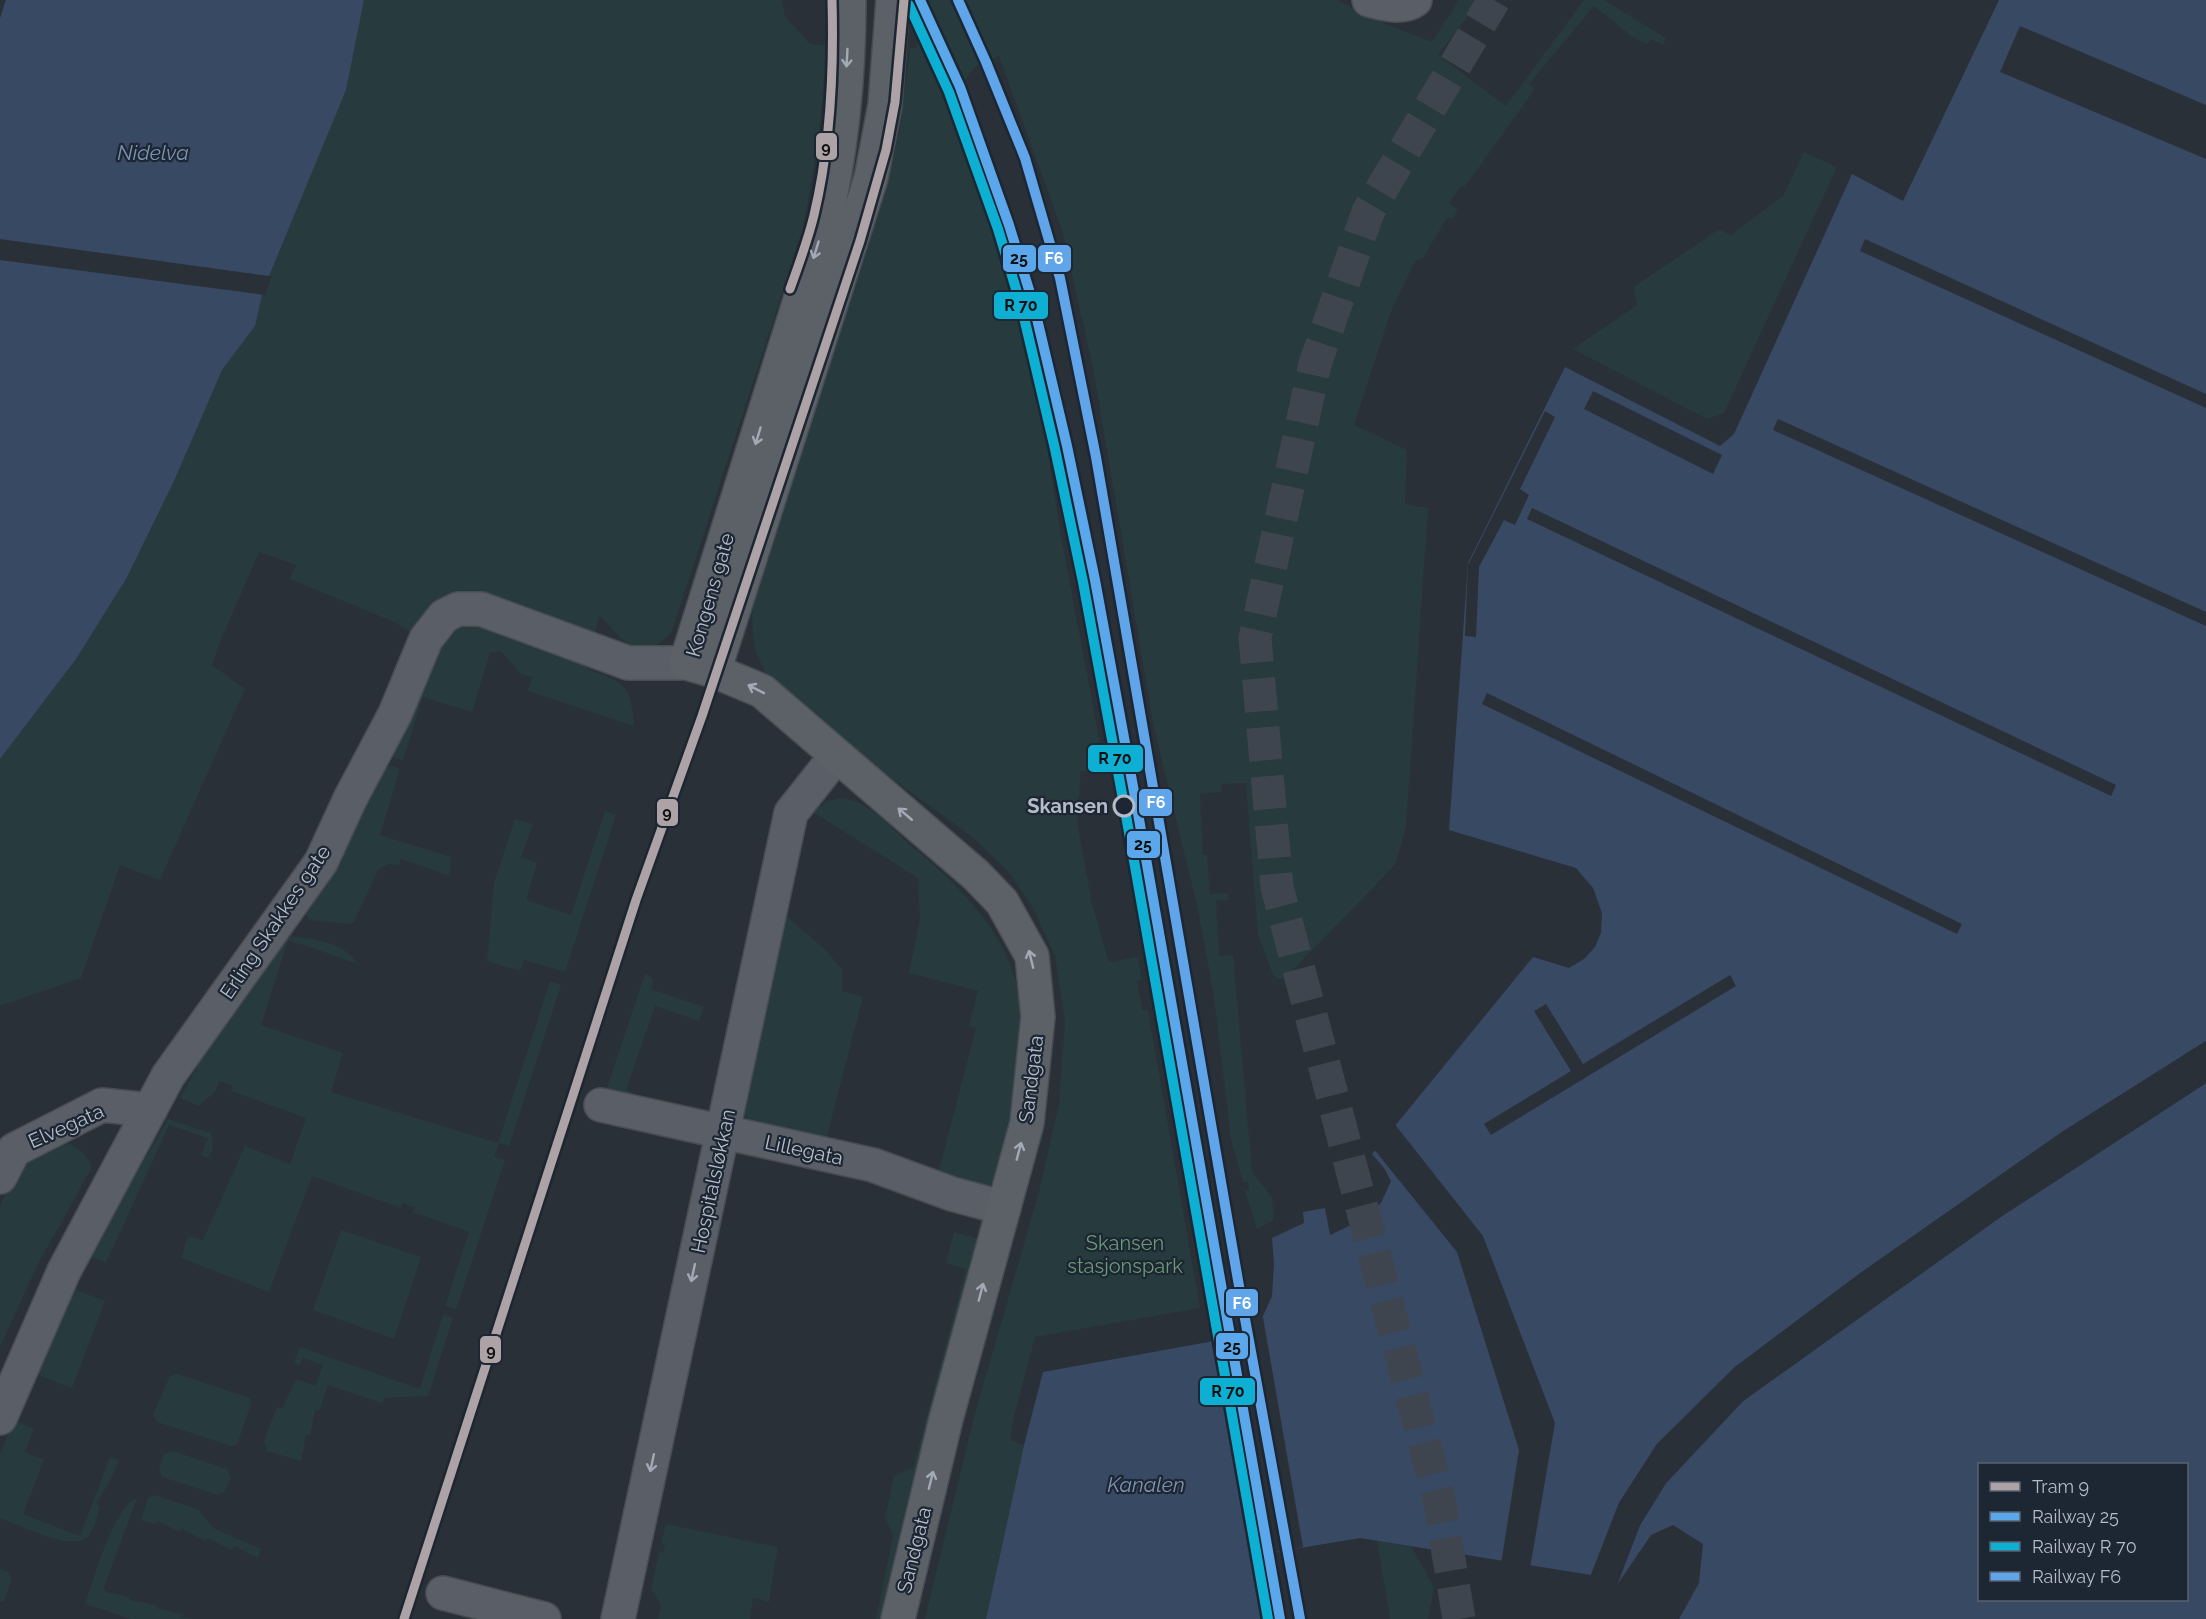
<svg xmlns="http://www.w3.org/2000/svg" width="2206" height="1619" viewBox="0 0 2206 1619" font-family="Raleway,sans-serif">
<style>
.green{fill:#273a3e}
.water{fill:#384963;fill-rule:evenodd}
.pier{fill:#2a3038}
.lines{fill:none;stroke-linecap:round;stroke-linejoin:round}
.highway-tunnel{stroke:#3f454e;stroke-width:33;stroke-dasharray:33 16;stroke-linecap:butt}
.minor-casing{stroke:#484c53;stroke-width:36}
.major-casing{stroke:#484c55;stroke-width:36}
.minor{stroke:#5a5e66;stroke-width:33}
.major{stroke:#5c6168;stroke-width:33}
.rail-1-casing{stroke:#1d2633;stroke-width:15}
.rail-2-casing{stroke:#1d2633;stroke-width:15}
.rail-3-casing{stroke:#1d2633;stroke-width:15}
.rail-1{stroke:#5aa8eb;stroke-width:10}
.rail-2{stroke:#0dafd3;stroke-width:10}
.rail-3{stroke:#60a5e9;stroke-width:10}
.tram-1-casing{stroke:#1d2633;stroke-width:14}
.tram-1{stroke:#ada2a5;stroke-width:9}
.oneway{stroke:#a2aab6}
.oneway2{stroke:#a2a9b5}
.stop-dot{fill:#1d2633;stroke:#b4bcc9;stroke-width:3}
.labels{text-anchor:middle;stroke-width:4.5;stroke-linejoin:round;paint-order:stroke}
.street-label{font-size:20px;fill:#b4bcc9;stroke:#1d2633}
.stop-label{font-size:20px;font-weight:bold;fill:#b4bcc9;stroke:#1d2633;text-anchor:end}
.park-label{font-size:20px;fill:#6b9a76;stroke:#1d2633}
.water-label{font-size:21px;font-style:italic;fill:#7c92b1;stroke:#1d2633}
.line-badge{stroke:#1d2633;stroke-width:2}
.badge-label{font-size:16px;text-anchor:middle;font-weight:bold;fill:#fff}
.pale-badge-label{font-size:16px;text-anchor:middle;font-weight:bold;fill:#111}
</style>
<rect width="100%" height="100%" fill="#2a3038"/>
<g class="green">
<path d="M 364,0 L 782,0 L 785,16 L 809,43 L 826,46 C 823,109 815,170 802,232 L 672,631 C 663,644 647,651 631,645 C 621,641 608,623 599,616 L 587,669 C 625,683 631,684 634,726 L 528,691 L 532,677 L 521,674 L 501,651 L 490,653 L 472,712 L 423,697 L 403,760 L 391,757 L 436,647 L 394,622 L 290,579 L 296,565 L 259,552 L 220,642 L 212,665 L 245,689 L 160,880 L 120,865 L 81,978 L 0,1006 L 0,759 L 5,752 L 359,24 Z"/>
<path d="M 927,0 L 1338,0 L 1370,18 L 1432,42 L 1459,0 L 1480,0 L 1438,55 L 1506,106 L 1584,0 L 1604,0 L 1666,38 L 1663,45 L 1651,39 L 1647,44 L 1634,38 L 1594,6 L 1529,84 L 1535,89 L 1464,188 L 1461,186 L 1449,203 L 1458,210 L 1453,218 L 1447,218 L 1423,258 L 1415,261 L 1390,314 L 1354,425 L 1407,450 L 1405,504 L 1428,508 L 1406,827 L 1395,865 L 1284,979 L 1278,979 L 1273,975 L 1258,935 L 1246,783 L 1222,784 L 1221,792 L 1200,794 L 1203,855 L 1207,855 L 1210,894 L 1228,893 L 1229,899 L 1216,901 L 1219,956 L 1233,955 L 1252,1172 L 1272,1197 L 1274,1220 L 1257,1229 L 1245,1191 L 1249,1190 L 1248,1182 L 1243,1182 L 1231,1140 L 1214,996 L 1197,905 L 1154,728 L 1093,368 L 1062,230 L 999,56 L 975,67 L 949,101 L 1005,253 L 1036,376 L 1061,536 L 1103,759 L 1093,771 L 1081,771 L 1077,822 L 1092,904 L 1109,962 L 1138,957 L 1142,979 L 1137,981 L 1142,1010 L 1148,1010 L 1200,1308 L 1035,1337 L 1013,1420 L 1010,1440 L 1024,1445 L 986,1619 L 925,1619 L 974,1417 L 1039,1192 L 1059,1104 L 1065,1021 L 1055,956 L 1033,908 L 1007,870 L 971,836 L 854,751 L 768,679 L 756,652 L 753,635 L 752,614 L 758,582 L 887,185 L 900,127 L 910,48 L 916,48 Z"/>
<path d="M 1804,152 L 1837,167 L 1724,413 L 1707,419 L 1573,349 L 1637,305 L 1634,287 L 1719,229 L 1731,235 L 1783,196 Z"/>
<path d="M 392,766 L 400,769 L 380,835 L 451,857 L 450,876 L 401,859 L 399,865 L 389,864 L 378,870 L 354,922 L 348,924 L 309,920 L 303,908 L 349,843 L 383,767 Z"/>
<path d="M 840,798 C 868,799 893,830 914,848 C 964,890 1013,938 1021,1007 C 1024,1031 1019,1056 1016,1080 C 1014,1102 1013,1126 1008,1148 C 1006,1160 1000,1171 996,1183 C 979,1191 956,1179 938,1174 L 976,1028 L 969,1026 L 978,991 L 909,973 L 920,919 L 918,878 L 813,812 L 828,801 Z"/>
<path d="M 605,811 L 616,815 L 565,972 L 524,960 L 520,971 L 487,961 L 494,883 L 515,819 L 533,824 L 521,857 L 537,863 L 526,900 L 571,915 Z"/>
<path d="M 784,914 L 827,951 L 842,970 L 842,991 L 863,997 L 827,1136 L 828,1144 L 752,1123 L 742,1114 Z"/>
<path d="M 289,937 C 309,937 349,943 357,964 L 307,946 L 288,941 L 261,1025 L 343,1053 L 331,1092 L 498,1143 L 550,981 L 561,985 L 509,1146 L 499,1143 L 494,1156 L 505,1160 L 456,1310 L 445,1306 L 469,1232 L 413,1212 L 415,1208 L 403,1203 L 401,1208 L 312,1176 L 269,1292 L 181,1258 L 188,1236 L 203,1240 L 245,1146 L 290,1164 L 306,1118 L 231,1091 L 233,1086 L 219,1081 L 215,1092 L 199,1106 L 180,1098 L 200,1062 L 279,944 Z"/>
<path d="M 645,974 L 651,977 L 653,981 L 651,989 L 704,1007 L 699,1021 L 655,1006 L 626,1090 L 633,1092 L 632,1095 L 607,1088 Z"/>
<path d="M 168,1119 L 211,1133 L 213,1149 L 208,1158 L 201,1155 L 208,1138 L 169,1125 L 106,1263 L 89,1256 Z"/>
<path d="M 71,1144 L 84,1154 L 92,1167 L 38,1264 L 0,1347 L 0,1207 C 12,1175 35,1147 71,1144 Z"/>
<path d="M 341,1230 L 421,1257 L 394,1339 L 313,1310 Z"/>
<path d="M 954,1232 L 984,1240 L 891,1619 L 876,1619 L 893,1536 L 885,1518 L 894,1476 L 913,1468 L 966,1269 L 946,1263 Z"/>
<path d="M 74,1289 L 105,1301 L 72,1388 L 35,1374 Z"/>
<path d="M 443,1314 L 453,1318 L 428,1396 L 385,1398 L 382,1403 L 328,1385 L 319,1411 L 315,1410 L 310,1435 L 306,1435 L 301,1461 L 267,1451 L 264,1440 L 277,1407 L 282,1409 L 296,1379 L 316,1386 L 323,1365 L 303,1358 L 299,1366 L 294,1362 L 300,1347 L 420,1389 Z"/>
<path d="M 175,1373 L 250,1398 L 251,1404 L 237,1445 L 231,1446 L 157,1422 L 153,1414 L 169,1378 Z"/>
<path d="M 14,1421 L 34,1428 L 25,1452 L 44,1460 L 23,1514 L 80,1536 L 110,1457 L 119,1460 L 109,1483 L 96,1503 L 100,1507 C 97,1516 94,1531 87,1537 C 72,1552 19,1525 0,1518 L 0,1454 Z"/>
<path d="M 173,1451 L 227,1469 L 231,1478 L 225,1492 L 218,1495 L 162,1477 L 159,1468 L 164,1454 Z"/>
<path d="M 154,1495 L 198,1509 L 213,1528 L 261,1549 L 258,1558 L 234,1546 L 232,1550 L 208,1538 L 206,1541 L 182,1529 L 180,1532 L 157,1521 L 155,1524 L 141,1520 L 148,1498 Z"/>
<path d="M 137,1498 L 104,1587 L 106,1592 L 131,1597 L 130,1600 L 156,1605 L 156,1608 L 182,1614 L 181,1617 L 193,1619 L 131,1619 L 85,1604 C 94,1579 113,1507 137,1498 Z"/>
<path d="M 666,1524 L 778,1547 L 769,1602 L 753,1598 L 750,1619 L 658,1619 L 661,1605 L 651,1589 L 659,1552 L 663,1553 L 665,1544 L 661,1543 Z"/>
<path d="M 1377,1541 L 1411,1546 L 1434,1587 L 1428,1619 L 1390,1619 Z"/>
<path d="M 0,1569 L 9,1572 L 12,1579 L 4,1602 L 0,1601 Z"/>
</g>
<g class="water">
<path d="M 6,0 L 364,0 L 346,90 L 269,276 L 262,295 L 255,326 L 222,370 L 174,481 L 126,579 L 76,659 L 0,759 L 0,18 Z"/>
<path d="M 1999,0 L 2206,0 L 2206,1041 L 2062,1132 L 1859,1274 L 1735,1367 L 1657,1444 L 1619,1503 L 1591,1575 L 1360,1538 L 1252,1556 L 1264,1619 L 986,1619 L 1024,1445 L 1043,1372 L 1214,1341 L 1263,1316 L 1272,1296 L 1274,1264 L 1272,1238 L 1304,1223 L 1303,1212 L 1325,1208 L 1330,1235 L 1364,1219 L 1381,1203 L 1391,1181 L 1384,1168 L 1372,1154 L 1533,957 L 1569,968 L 1584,959 L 1595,947 L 1601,933 L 1602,913 L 1593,888 L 1576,868 L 1449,830 L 1468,563 L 1565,367 L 1720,446 L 1734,434 L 1852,174 L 1903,201 Z"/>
<path d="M 2206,1083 L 2206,1619 L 1679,1619 L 1699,1583 L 1703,1544 L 1673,1525 L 1651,1535 L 1617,1585 L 1640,1525 L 1666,1483 L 1743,1401 L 2002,1216 ZM 1980,1464 L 2186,1464 L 2186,1600 L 1980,1600 Z"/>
</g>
<g class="pier">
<path d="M 2020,26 L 2206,105 L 2206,159 L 2000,72 Z"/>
<path d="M 0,239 L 269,276 L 272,276 L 265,295 L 0,260 Z"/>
<path d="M 1865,239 L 2206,394 L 2206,408 L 1860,251 Z"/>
<path d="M 1593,391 L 1722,455 L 1713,474 L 1584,409 Z"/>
<path d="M 1545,411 L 1555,417 L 1520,489 L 1529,495 L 1515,525 L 1504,520 L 1479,567 L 1476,637 L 1465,636 L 1468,565 Z"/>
<path d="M 1778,419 L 2206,612 L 2206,626 L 1773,430 Z"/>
<path d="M 1532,508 L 2116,785 L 2111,796 L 1527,519 Z"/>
<path d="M 1487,693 L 1962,924 L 1957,934 L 1482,704 Z"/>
<path d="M 1730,975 L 1736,986 L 1491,1135 L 1484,1124 L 1571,1071 L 1534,1011 L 1546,1004 L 1583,1064 Z"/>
<path d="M 2206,1041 L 2206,1045 L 2064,1135 L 1860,1276 L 1737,1369 L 1659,1446 L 1622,1504 L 1593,1576 L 1591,1575 L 1619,1503 L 1657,1444 L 1735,1367 L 1859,1274 L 2062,1132 Z"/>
<path d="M 2206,1080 L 2206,1083 L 2002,1216 L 1743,1401 L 1666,1483 L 1640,1525 L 1617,1585 L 1615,1584 L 1637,1523 L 1664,1482 L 1741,1399 L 2000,1214 Z"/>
<path d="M 1393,1122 L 1483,1236 L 1555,1423 L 1530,1568 L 1501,1564 L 1519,1450 L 1457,1252 L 1373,1148 Z"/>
<path d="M 1262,1312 L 1303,1547 L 1252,1556 L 1213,1338 Z"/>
</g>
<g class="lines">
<path class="highway-tunnel" d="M 1459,1619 L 1439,1499 L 1277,887 L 1255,638 L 1315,364 L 1368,212 L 1494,0"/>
<g class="minor-casing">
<g id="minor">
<path d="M 1369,0 C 1383,4 1403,9 1415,0"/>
<path d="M 601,1105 L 873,1165 L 952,1194 L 1004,1208"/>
<path d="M 0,1177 L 14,1150 L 102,1105 L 150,1110"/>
<path d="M 0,1418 L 64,1271 L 168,1076 L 321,862 L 350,799 L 395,714 L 426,639 L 444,616 L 458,609 L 481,609 L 628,663 L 686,663"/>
<path d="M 443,1593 L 544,1619"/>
<path d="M 618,1619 L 791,813 L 836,756"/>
</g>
</g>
<g class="major-casing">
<g id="major">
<path d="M 849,0 C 849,75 842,149 825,221 L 686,663 L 714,671 L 762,691 L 976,875 L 1002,902 L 1032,956 L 1038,1017 L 1027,1123 L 946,1419 L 898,1619"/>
<path d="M 714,671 L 871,178 L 885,105 L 893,0"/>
</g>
</g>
<use href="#minor" class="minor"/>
<use href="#major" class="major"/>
<g class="rail-1-casing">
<path id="rail-1" d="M 920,0 L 960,87 L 1009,225 L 1034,306 L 1067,446 L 1095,580 L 1139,819 L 1280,1619"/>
</g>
<g class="rail-2-casing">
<path id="rail-2" d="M 909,5 L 949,92 L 998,229 L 1022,309 L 1055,449 L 1083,582 L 1127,821 L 1268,1619"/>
</g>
<g class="rail-3-casing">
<path id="rail-3" d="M 958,0 L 986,62 L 1025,158 L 1060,278 L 1096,457 L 1239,1286 L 1300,1619"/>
</g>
<use href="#rail-1" class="rail-1"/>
<use href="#rail-2" class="rail-2"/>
<use href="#rail-3" class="rail-3"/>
<g class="tram-1-casing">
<g id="tram-1">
<path d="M 790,289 C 799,264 808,240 814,215 C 831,144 834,72 832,0"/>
<path d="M 404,1619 L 636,900 L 702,716 L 860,241 L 886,150 L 895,102 L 904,0"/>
</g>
</g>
<use href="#tram-1" class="tram-1"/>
</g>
<defs><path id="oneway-shaft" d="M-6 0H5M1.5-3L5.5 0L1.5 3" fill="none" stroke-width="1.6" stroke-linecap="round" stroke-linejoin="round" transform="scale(1.5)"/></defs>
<g class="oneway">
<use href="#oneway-shaft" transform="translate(847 58) rotate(93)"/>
<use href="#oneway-shaft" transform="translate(816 250) rotate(107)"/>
<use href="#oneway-shaft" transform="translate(758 436) rotate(107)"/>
<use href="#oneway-shaft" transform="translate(756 689) rotate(-153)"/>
<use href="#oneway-shaft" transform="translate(905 814) rotate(-140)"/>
<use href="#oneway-shaft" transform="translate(1031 959) rotate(-104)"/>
<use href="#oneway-shaft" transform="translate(1019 1151) rotate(-75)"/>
<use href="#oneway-shaft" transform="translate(981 1292) rotate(-75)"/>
<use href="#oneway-shaft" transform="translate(931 1480) rotate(-76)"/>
</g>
<g class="oneway2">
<use href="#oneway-shaft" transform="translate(693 1273) rotate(102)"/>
<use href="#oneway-shaft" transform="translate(652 1463) rotate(102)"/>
</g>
<circle class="stop-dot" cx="1124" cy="806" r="10"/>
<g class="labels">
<g class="street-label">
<text transform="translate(710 595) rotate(-74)" y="7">Kongens gate</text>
<text transform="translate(275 922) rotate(-56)" y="7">Erling Skakkes gate</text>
<text transform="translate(1031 1079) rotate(-83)" y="7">Sandgata</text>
<text transform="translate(66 1126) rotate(-24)" y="7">Elvegata</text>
<text transform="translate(804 1150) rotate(12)" y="7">Lillegata</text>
<text transform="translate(713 1181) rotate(-78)" y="7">Hospitalsløkkan</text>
<text transform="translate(914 1550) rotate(-76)" y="7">Sandgata</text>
</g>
<g class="stop-label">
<text x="1108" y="813">Skansen</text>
</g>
<g class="park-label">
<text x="1125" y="1250">Skansen<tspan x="1125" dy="23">stasjonspark</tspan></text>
</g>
<g class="water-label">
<text x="153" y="160">Nidelva</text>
<text x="1146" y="1492">Kanalen</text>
</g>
</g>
<g class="line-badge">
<rect x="815" y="132" width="23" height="29" rx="6" fill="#ada2a5"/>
<rect x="1002" y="244" width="35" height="29" rx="6" fill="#5aa8eb"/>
<rect x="1037" y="244" width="35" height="29" rx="6" fill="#60a5e9"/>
<rect x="993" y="291" width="56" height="29" rx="6" fill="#0dafd3"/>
<rect x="1087" y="744" width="57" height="29" rx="6" fill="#0dafd3"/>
<rect x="1138" y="788" width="35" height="29" rx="6" fill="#60a5e9"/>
<rect x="656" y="798" width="23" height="29" rx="6" fill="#ada2a5"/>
<rect x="1126" y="830" width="35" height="29" rx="6" fill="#5aa8eb"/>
<rect x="1225" y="1288" width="34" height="29" rx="6" fill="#60a5e9"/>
<rect x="1215" y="1332" width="34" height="28" rx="6" fill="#5aa8eb"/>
<rect x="479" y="1335" width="23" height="29" rx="6" fill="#ada2a5"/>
<rect x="1199" y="1377" width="57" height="29" rx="6" fill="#0dafd3"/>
</g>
<g class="badge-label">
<text x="1054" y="264">F6</text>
<text x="1156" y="808">F6</text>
<text x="1242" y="1309">F6</text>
</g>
<g class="pale-badge-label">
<text x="826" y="153">9</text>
<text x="1019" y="264">25</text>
<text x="1021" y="311">R 70</text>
<text x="1115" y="764">R 70</text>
<text x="667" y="818">9</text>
<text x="1143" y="850">25</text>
<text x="1232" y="1352">25</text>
<text x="491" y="1356">9</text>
<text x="1228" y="1397">R 70</text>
</g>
<rect x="1978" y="1463" width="210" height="138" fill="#1d2633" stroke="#59626f" stroke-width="1.5"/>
<rect x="1990" y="1482" width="30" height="9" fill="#ada2a5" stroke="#59626f" stroke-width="1.5"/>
<text x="2032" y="1493" font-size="18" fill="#b4bcc9">Tram 9</text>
<rect x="1990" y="1512" width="30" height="9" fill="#5aa8eb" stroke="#59626f" stroke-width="1.5"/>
<text x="2032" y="1523" font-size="18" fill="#b4bcc9">Railway 25</text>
<rect x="1990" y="1542" width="30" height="9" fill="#0dafd3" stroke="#59626f" stroke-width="1.5"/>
<text x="2032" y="1553" font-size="18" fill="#b4bcc9">Railway R 70</text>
<rect x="1990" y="1572" width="30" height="9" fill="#60a5e9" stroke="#59626f" stroke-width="1.5"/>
<text x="2032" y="1583" font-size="18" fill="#b4bcc9">Railway F6</text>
</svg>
